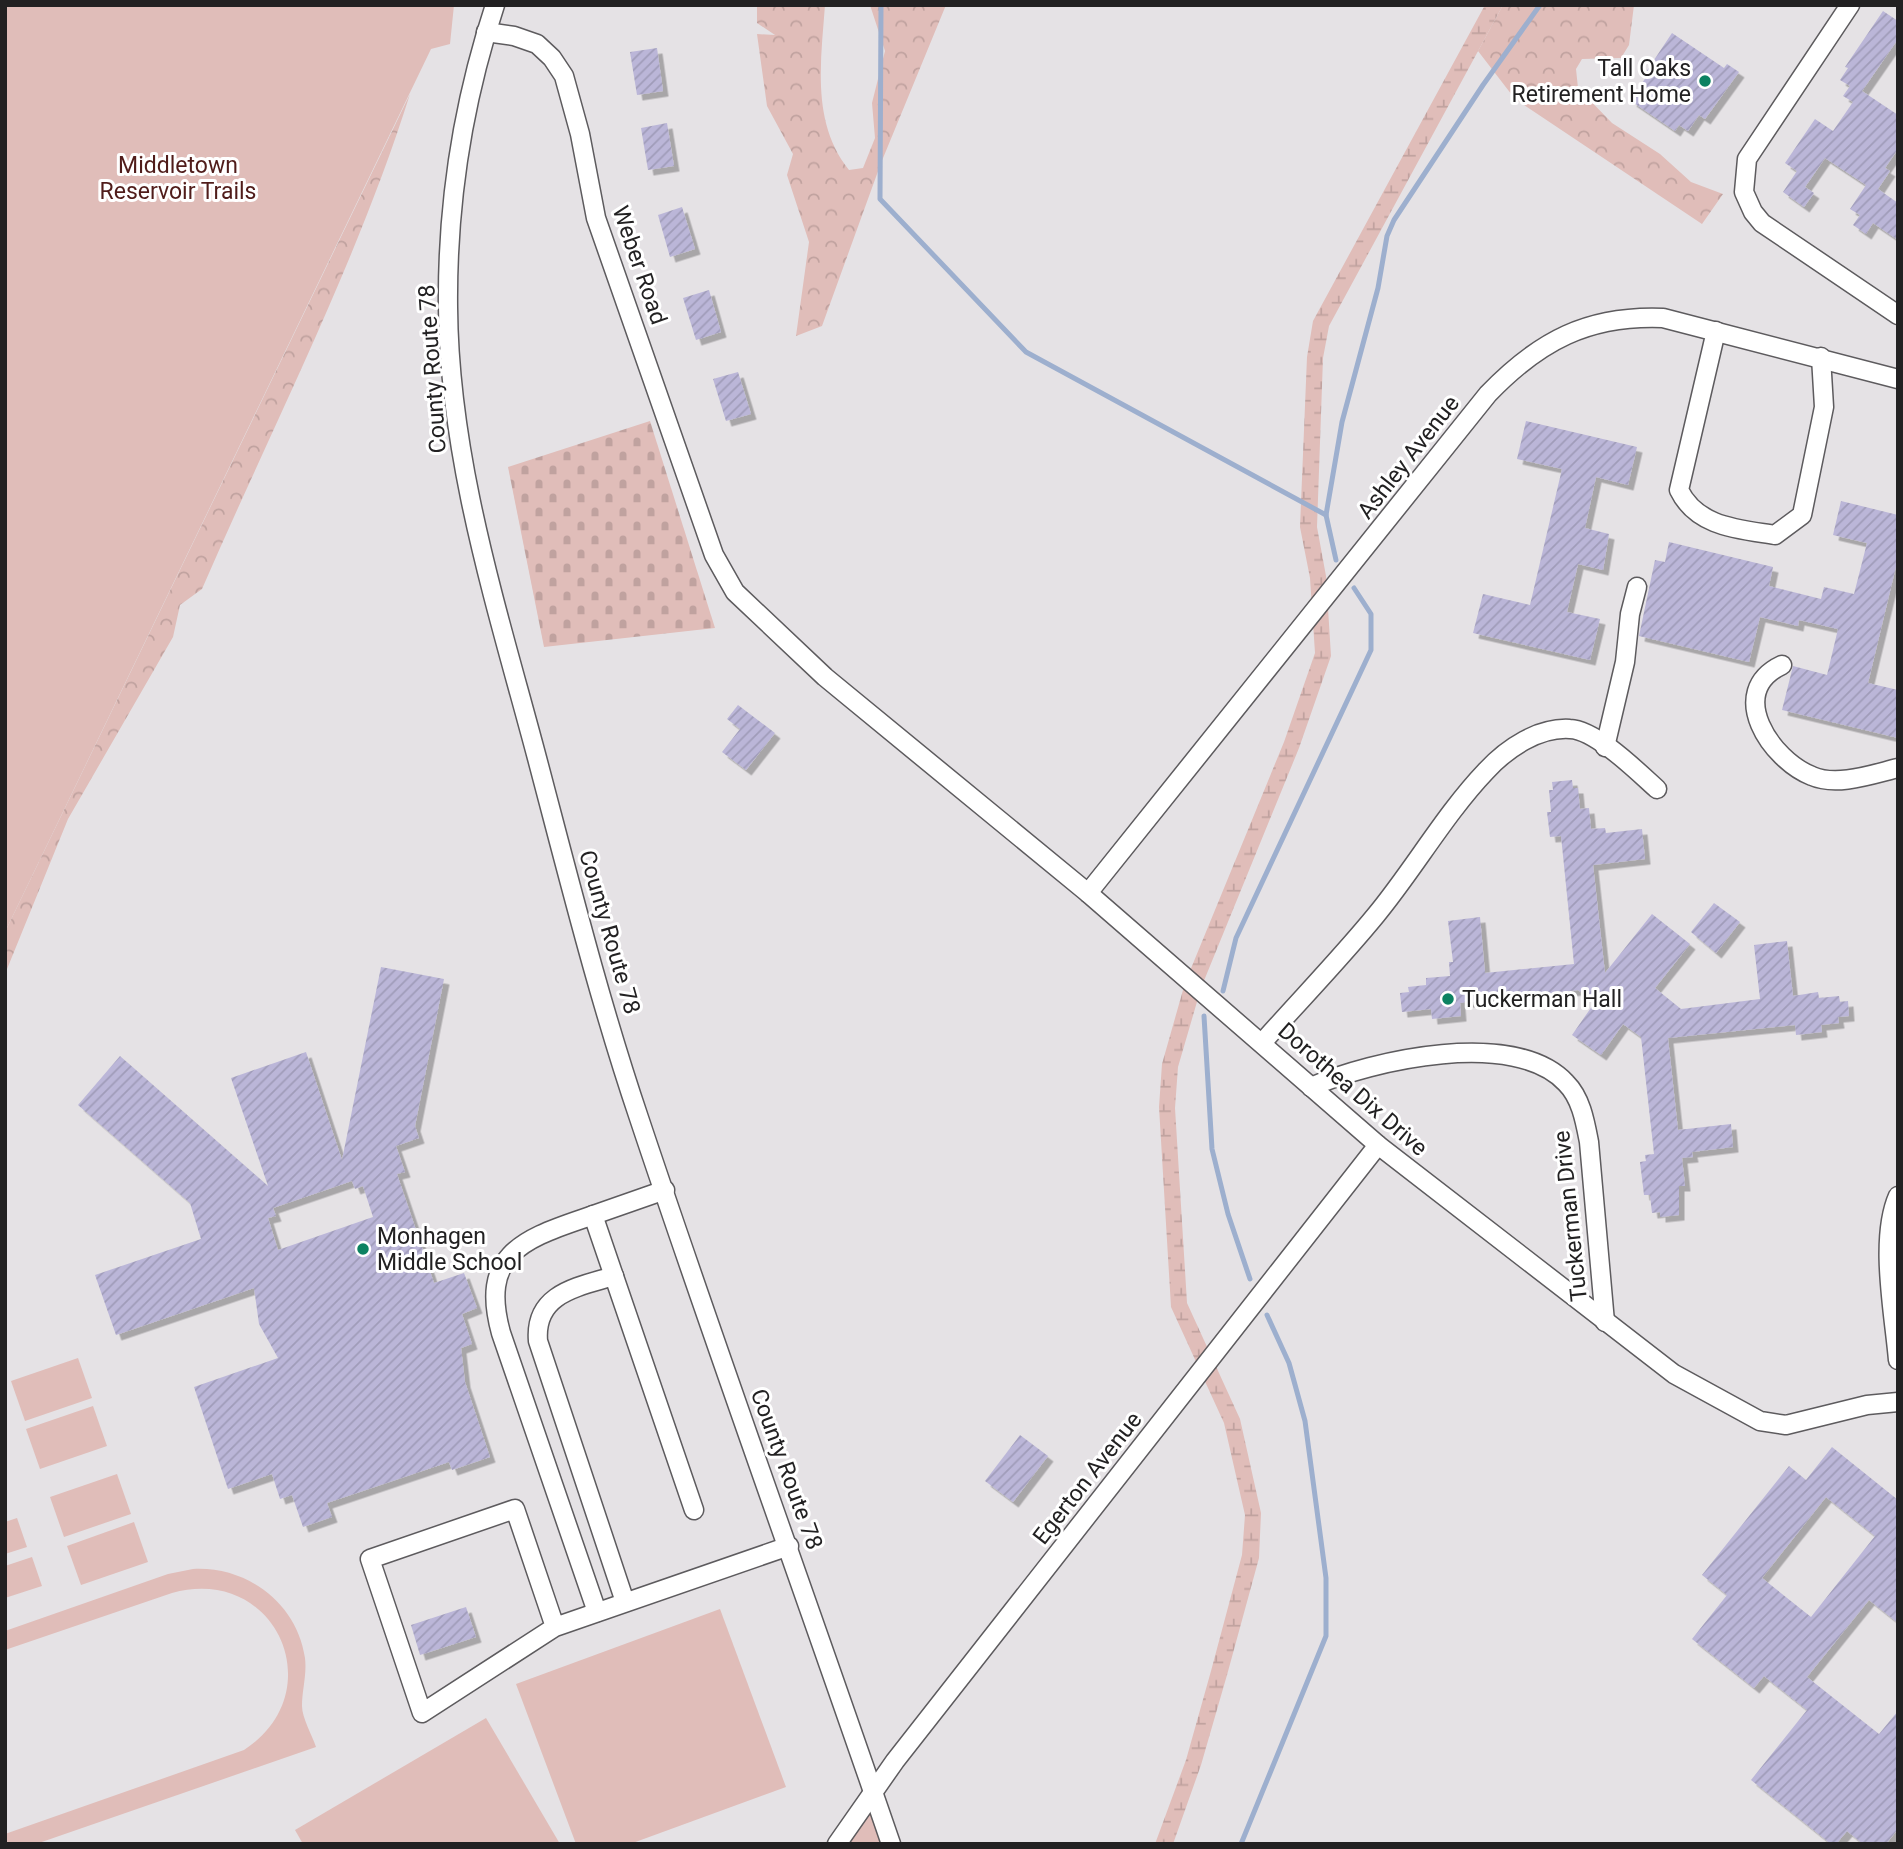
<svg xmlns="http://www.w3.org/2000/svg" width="1903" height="1849" viewBox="0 0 1903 1849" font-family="Roboto,sans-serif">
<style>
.green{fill:#e0bdb9}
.forest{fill:url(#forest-crowns)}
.wetland{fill:url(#wetland-marsh)}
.cemetery{fill:url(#cemetery-stones)}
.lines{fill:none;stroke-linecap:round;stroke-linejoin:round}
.stream{stroke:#9dafce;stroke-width:5}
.building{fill:url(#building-hatch);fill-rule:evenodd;filter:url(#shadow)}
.minor-casing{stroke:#5d5b5e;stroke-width:21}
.minor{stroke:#fff;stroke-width:18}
.poi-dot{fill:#0c8261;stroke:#fff;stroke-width:2.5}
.labels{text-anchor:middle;stroke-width:6;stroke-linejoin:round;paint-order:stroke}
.poi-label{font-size:23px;fill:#222122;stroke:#fff;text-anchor:start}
.park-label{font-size:23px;fill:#501c1a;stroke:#fff}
.street-label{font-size:23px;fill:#222122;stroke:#fff}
</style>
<defs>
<pattern id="forest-crowns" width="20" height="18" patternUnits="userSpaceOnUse" patternTransform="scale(1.75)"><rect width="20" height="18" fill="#e0bdb9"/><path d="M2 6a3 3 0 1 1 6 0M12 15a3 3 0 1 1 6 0" fill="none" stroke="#c0a29f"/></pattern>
<pattern id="wetland-marsh" width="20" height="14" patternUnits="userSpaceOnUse" patternTransform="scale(1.75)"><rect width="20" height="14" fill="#e0bdb9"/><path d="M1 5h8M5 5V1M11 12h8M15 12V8" fill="none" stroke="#c0a29f"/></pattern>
<pattern id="cemetery-stones" width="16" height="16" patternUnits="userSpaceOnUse" patternTransform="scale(1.75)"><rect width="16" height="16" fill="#e0bdb9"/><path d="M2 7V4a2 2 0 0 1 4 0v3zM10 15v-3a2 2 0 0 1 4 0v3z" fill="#c0a29f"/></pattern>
<pattern id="building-hatch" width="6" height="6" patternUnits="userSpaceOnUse" patternTransform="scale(1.75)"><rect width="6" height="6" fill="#bbb6d8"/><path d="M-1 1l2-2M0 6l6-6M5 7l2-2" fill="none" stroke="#a09cb9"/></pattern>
<filter id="shadow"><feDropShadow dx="5.5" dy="5.5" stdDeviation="0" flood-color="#0004"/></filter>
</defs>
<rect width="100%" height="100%" fill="#e5e2e5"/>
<g class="green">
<path d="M 5,5 L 454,5 L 450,44 L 431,49 L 5,932 Z"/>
<path d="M 78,1358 L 92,1398 L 25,1421 L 11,1381 Z"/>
<path d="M 93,1406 L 107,1446 L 40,1469 L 26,1429 Z"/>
<path d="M 117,1474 L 131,1514 L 64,1537 L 50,1497 Z"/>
<path d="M 17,1518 L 27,1547 L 5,1554 L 5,1522 Z"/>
<path d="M 134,1522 L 148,1562 L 81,1585 L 67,1546 Z"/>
<path d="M 32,1557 L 42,1586 L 5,1598 L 5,1566 Z"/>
<path d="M 193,1569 C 247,1566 297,1603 305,1658 C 307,1675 302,1690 302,1706 C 302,1718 312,1735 316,1747 L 36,1844 L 5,1844 L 5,1834 L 244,1750 C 333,1692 276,1564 172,1593 L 5,1650 L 5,1631 L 168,1574 Z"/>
<path d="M 720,1609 L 786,1787 L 630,1844 L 576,1844 L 516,1684 Z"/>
<path d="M 486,1718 L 560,1844 L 303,1844 L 295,1830 Z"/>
<path d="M 871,1793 L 888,1844 L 827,1844 Z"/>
</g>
<g class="forest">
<path d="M 757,5 L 825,5 C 821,61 811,123 849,170 L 863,168 L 875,138 L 872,103 L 885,51 L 870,5 L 946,5 L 881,163 L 822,326 L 796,336 L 809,242 L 787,175 L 793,154 L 767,106 L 757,34 L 775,35 L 757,23 Z"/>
<path d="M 1503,5 L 1634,5 L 1629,45 L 1621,58 L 1582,59 L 1576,69 L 1578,88 L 1612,123 L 1660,154 L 1691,182 L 1723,194 L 1702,224 L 1515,99 L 1478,51 Z"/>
<path d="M 410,94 C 356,265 273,425 202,589 L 180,605 L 173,637 L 68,819 L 5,974 L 5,932 Z"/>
</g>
<path class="wetland" d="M 1485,5 L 1503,5 L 1329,326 L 1323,358 L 1317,527 L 1326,576 L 1331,656 L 1299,748 L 1201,988 L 1178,1067 L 1175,1108 L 1187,1303 L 1240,1419 L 1261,1513 L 1259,1558 L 1227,1675 L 1201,1765 L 1173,1844 L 1155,1844 L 1186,1760 L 1211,1671 L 1242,1555 L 1245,1515 L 1224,1423 L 1171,1307 L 1159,1107 L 1162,1064 L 1185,983 L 1284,742 L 1315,653 L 1310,578 L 1300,527 L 1307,357 L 1313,321 Z"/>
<path class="cemetery" d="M 650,421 L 715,628 L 544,647 L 508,467 Z"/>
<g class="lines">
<g class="stream">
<path d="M 881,5 L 880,199 L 1026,352 L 1326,515"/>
<path d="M 1336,560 L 1326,515 L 1342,422 L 1378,288 L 1387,236 L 1394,220 L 1483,85 L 1540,5"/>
<path d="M 1223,991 L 1236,938 L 1371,650 L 1371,614 L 1354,588"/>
<path d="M 1204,1016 L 1212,1149 L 1228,1214 L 1250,1279"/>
<path d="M 1241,1844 L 1326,1636 L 1326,1578 L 1305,1421 L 1289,1363 L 1267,1315"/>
</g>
</g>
<g class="building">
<path d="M 1883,11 L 1898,21 L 1898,39 L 1862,91 L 1898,115 L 1898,149 L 1885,168 L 1890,171 L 1878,189 L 1898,203 L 1898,240 L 1873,223 L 1866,234 L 1853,225 L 1860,215 L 1850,209 L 1866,185 L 1825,158 L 1805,187 L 1814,193 L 1804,207 L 1783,192 L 1797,171 L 1785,163 L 1815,119 L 1833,131 L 1853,102 L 1843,96 L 1850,86 L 1840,80 L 1848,68 L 1845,67 Z"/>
<path d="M 1672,33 L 1724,68 L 1727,64 L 1739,72 L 1705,119 L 1699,115 L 1688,131 L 1679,125 L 1675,131 L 1631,101 L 1646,77 L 1644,75 Z"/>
<path d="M 657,48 L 663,91 L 637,95 L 630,52 Z"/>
<path d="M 667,123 L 674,166 L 648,170 L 641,128 Z"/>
<path d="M 682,207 L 695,249 L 670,257 L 658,215 Z"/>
<path d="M 709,290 L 721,332 L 696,340 L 683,298 Z"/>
<path d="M 738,372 L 751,414 L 726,421 L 713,379 Z"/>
<path d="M 1526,421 L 1637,447 L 1628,485 L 1596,477 L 1585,528 L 1609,534 L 1603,570 L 1578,564 L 1567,612 L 1600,619 L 1590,660 L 1473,633 L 1483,594 L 1530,605 L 1562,469 L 1517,459 Z"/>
<path d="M 1841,501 L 1898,515 L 1898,558 L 1868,683 L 1898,690 L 1898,738 L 1782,710 L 1793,666 L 1827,675 L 1838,629 L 1799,620 L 1798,626 L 1760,617 L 1749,662 L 1639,636 L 1655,560 L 1665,562 L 1669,542 L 1773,567 L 1769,586 L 1821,599 L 1824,587 L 1854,594 L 1867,543 L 1833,535 Z"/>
<path d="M 738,705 L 775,733 L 746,770 L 722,752 L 740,729 L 727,719 Z"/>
<path d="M 1572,780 L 1573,788 L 1578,788 L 1580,809 L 1589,808 L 1591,829 L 1605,828 L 1606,833 L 1642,829 L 1645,859 L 1593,865 L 1605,973 L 1652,914 L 1690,944 L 1655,988 L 1681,1009 L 1760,999 L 1754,945 L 1787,941 L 1793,996 L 1818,992 L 1819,998 L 1839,996 L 1840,1002 L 1848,1001 L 1849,1016 L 1838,1017 L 1839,1023 L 1821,1025 L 1822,1032 L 1796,1035 L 1795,1025 L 1668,1038 L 1678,1130 L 1731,1124 L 1733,1147 L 1692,1152 L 1693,1157 L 1682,1158 L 1685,1186 L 1679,1186 L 1679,1215 L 1660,1217 L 1660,1212 L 1652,1213 L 1650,1195 L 1644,1195 L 1640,1162 L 1646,1161 L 1645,1155 L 1654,1154 L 1641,1037 L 1623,1024 L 1601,1055 L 1572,1035 L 1595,1002 L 1578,990 L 1460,1003 L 1461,1016 L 1432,1019 L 1431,1009 L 1402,1012 L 1400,993 L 1409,992 L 1408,987 L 1426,985 L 1426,978 L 1450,976 L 1449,962 L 1453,962 L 1448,921 L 1480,917 L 1485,973 L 1574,964 L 1561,836 L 1550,837 L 1547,812 L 1551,812 L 1549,790 L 1553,790 L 1552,782 Z"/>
<path d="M 1714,903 L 1740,922 L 1716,953 L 1691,932 Z"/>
<path d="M 381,967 L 444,979 L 415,1126 L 419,1138 L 396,1146 L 405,1172 L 397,1174 L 434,1283 L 464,1273 L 477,1308 L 462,1314 L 472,1344 L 461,1348 L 465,1382 L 490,1457 L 452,1470 L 449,1462 L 327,1503 L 332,1517 L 303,1527 L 292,1495 L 280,1499 L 272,1474 L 228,1489 L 194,1387 L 278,1358 L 259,1324 L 254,1288 L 116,1335 L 95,1275 L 201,1239 L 190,1203 L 78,1105 L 120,1056 L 268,1186 L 231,1078 L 306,1052 L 342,1160 ZM 352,1181 L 355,1189 L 363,1186 L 373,1217 L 278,1250 L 268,1218 L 276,1216 L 273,1208 Z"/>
<path d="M 1020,1435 L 1048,1456 L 1013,1502 L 985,1481 Z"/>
<path d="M 1832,1447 L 1898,1500 L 1898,1623 L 1869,1600 L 1807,1677 L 1879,1734 L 1898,1711 L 1898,1829 L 1886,1844 L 1863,1844 L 1847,1831 L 1836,1844 L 1831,1844 L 1751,1780 L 1807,1710 L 1764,1676 L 1754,1688 L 1692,1639 L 1727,1595 L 1702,1575 L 1789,1466 L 1806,1480 ZM 1826,1497 L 1875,1536 L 1811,1617 L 1762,1578 Z"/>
<path d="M 466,1607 L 476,1637 L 420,1655 L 411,1625 Z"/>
</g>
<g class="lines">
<g class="minor-casing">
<g id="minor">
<path d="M 495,5 C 463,102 447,206 448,307 C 449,461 498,611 537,758 C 569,879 599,1000 639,1118 C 720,1361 808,1602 891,1844"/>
<path d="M 1850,5 L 1747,159 L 1744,192 L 1753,212 L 1762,223 L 1898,315"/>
<path d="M 486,32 L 514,36 L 537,44 L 552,58 L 564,76 L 580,134 L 596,218 L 714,555 L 735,592 L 825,677 L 1088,893 L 1378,1145 L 1674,1374 L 1760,1421 L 1786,1425 L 1867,1405 L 1898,1402"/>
<path d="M 1716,331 L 1679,490 C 1697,527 1738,529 1775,535 L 1802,515 L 1824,407 L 1821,357"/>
<path d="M 1782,665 C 1725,692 1771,760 1812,776 C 1837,787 1873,774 1898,768"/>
<path d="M 1605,747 L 1625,662 L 1630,614 L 1637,587"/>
<path d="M 1088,893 L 1488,394 C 1539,341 1588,315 1663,318 L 1898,379"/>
<path d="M 1262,1043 C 1300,1000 1340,959 1376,915 C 1414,869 1445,814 1486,771 C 1507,748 1539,727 1570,729 C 1596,730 1638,772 1657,789"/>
<path d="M 1311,1087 C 1372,1060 1515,1028 1566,1083 C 1581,1098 1585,1121 1589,1142 L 1605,1322"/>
<path d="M 1898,1196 C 1879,1239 1894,1313 1898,1360"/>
<path d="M 593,1215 L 694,1510"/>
<path d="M 614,1276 C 578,1287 534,1293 538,1341 L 625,1602"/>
<path d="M 597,1612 L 501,1333 C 480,1257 520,1240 582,1219 C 610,1209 637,1200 665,1190"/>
<path d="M 555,1627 L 515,1509 L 370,1559 L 422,1713 L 555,1627 L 789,1546"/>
<path d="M 837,1844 L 895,1761 L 1378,1145"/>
</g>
</g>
<use href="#minor" class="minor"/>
</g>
<g class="poi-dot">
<circle cx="1705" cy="81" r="7"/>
<circle cx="1448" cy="999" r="7"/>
<circle cx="363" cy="1249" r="7"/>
</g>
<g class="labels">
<g class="poi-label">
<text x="1691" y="76" text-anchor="end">Tall Oaks<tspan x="1691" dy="26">Retirement Home</tspan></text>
<text x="1462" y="1007">Tuckerman Hall</text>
<text x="377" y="1244">Monhagen<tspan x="377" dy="26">Middle School</tspan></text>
</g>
<g class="park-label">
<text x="178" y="173">Middletown<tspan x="178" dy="26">Reservoir Trails</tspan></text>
</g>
<g class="street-label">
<text transform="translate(640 265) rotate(71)" y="8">Weber Road</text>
<text transform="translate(432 369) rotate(-94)" y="8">County Route 78</text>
<text transform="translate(1408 457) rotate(-52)" y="8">Ashley Avenue</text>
<text transform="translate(610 932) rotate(74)" y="8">County Route 78</text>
<text transform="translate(1353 1089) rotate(41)" y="8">Dorothea Dix Drive</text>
<text transform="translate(1570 1216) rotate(-96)" y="8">Tuckerman Drive</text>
<text transform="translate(787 1469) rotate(70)" y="8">County Route 78</text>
<text transform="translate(1087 1478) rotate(-52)" y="8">Egerton Avenue</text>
</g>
</g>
<rect width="1903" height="1849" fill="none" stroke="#222122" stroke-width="14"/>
</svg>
